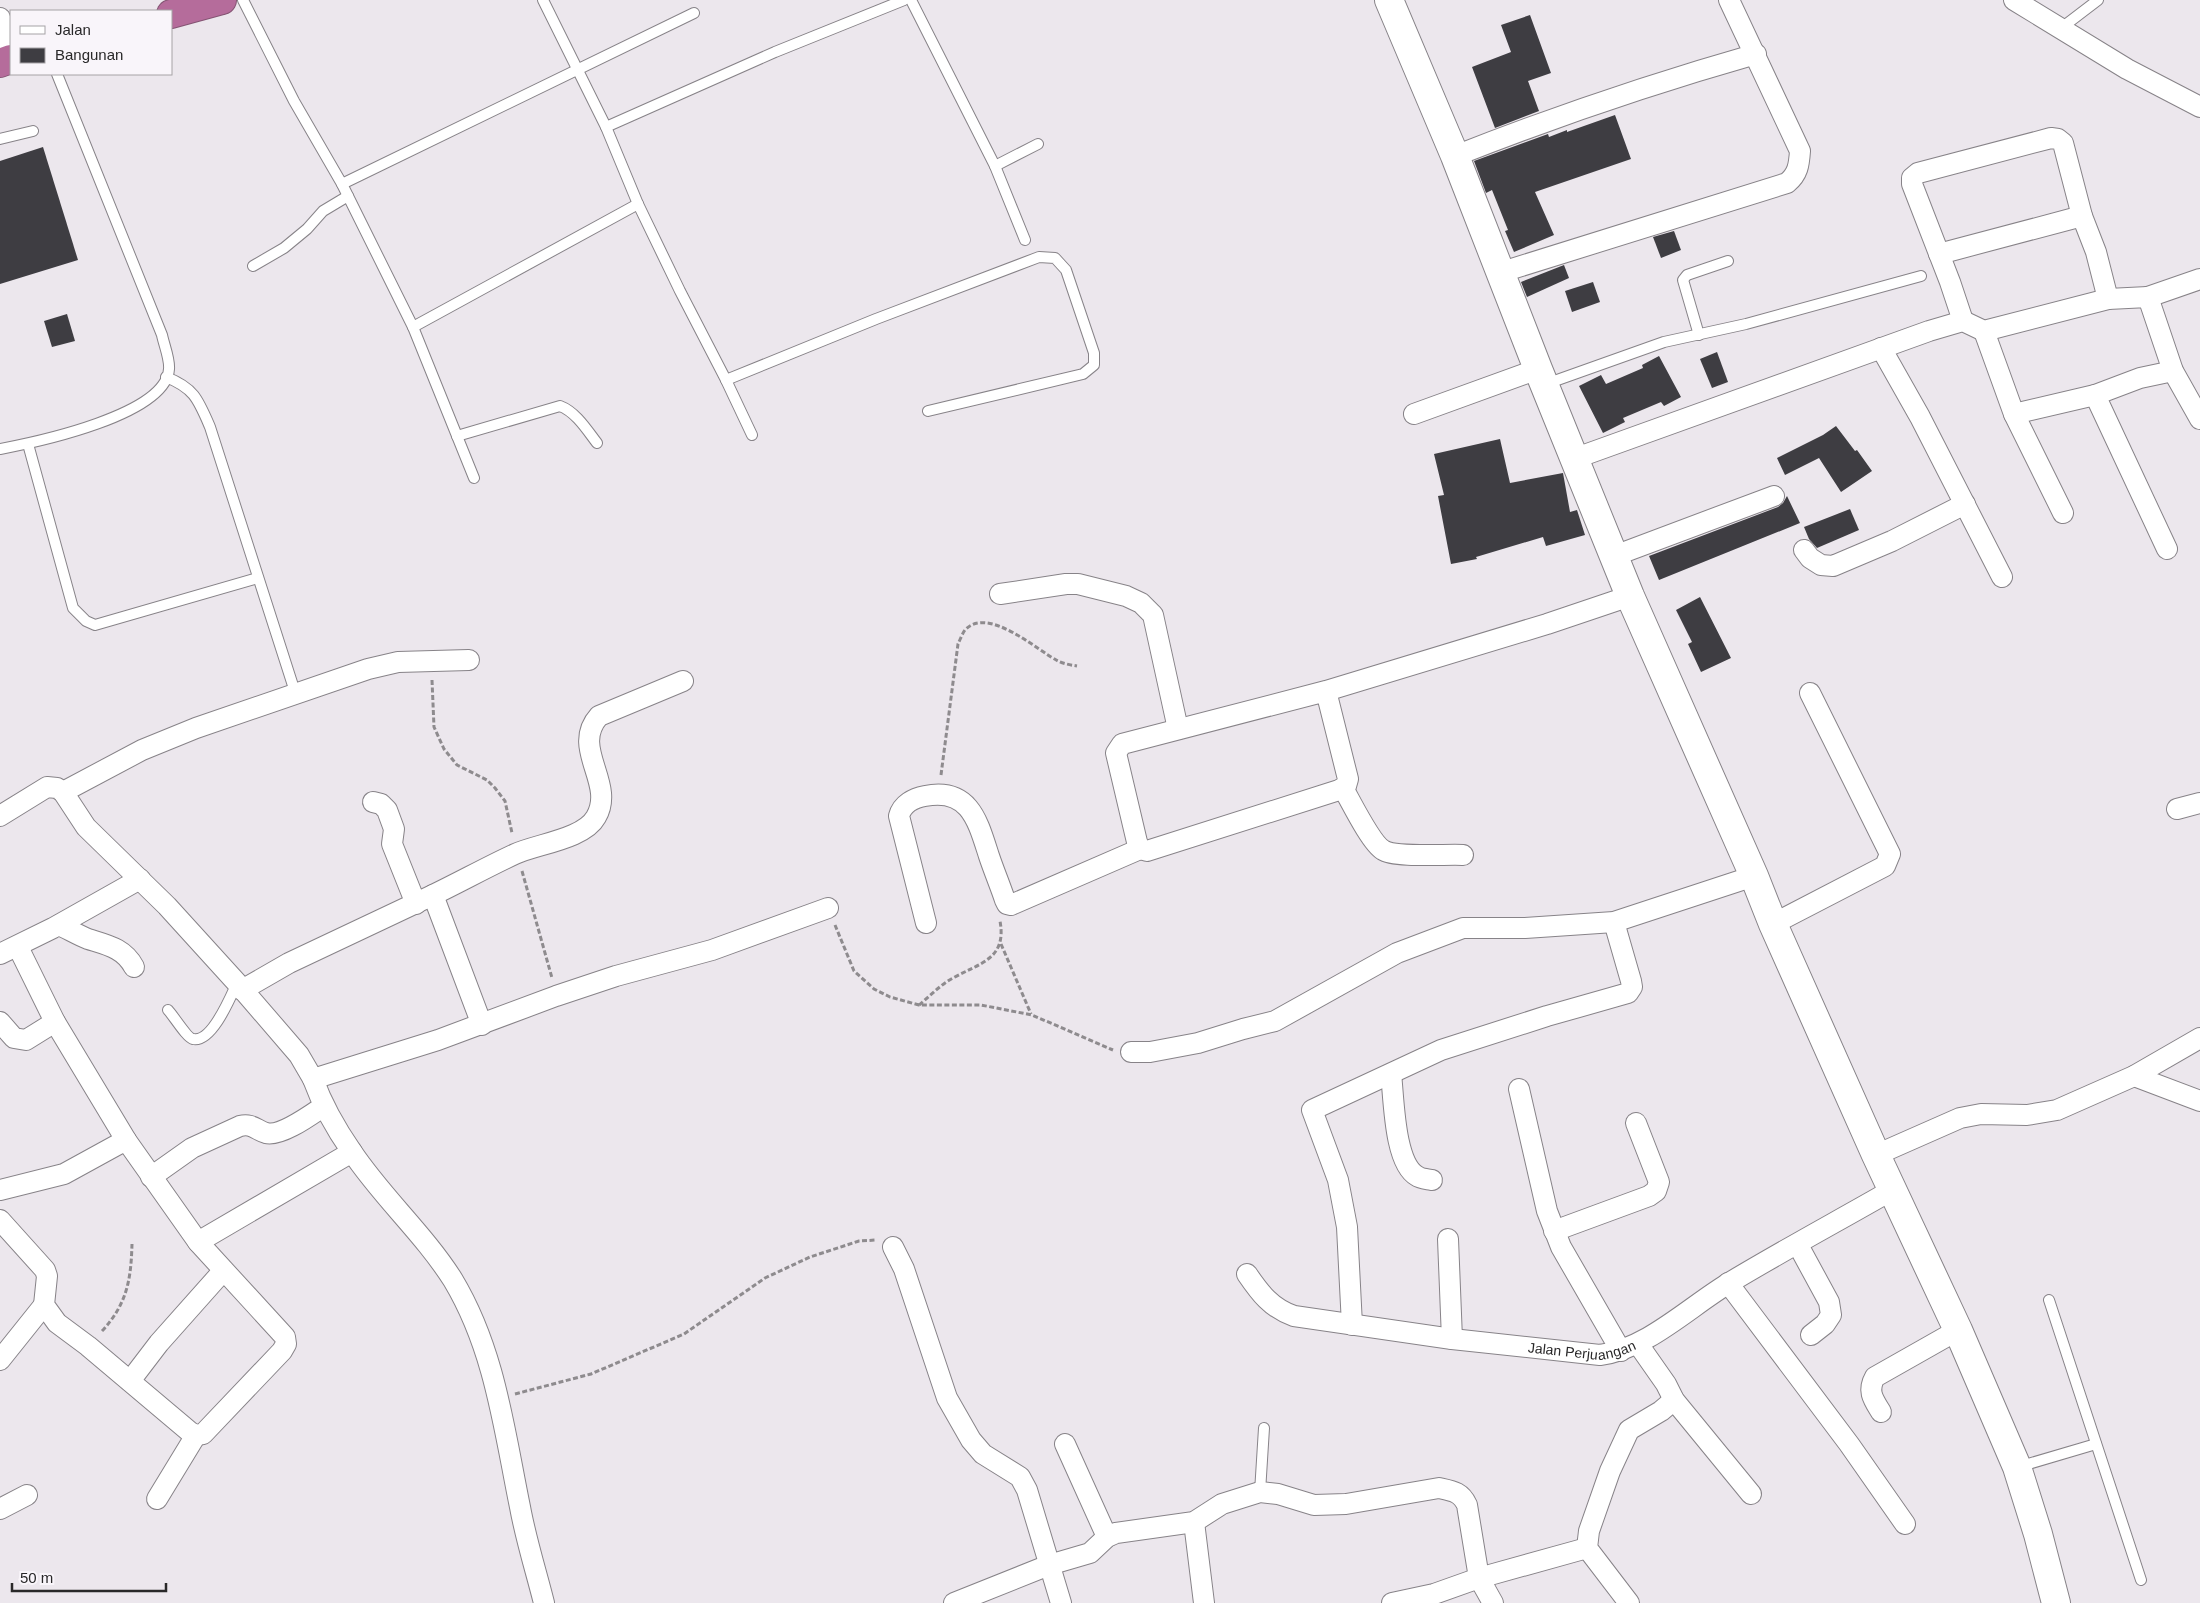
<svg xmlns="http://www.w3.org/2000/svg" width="2200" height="1603" viewBox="0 0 2200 1603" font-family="Helvetica,sans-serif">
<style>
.building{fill:#3e3d42}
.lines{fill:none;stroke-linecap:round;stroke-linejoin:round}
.lane-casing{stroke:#878388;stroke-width:12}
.street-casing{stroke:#878388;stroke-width:22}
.secondary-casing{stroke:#878388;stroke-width:30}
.highway-casing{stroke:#845473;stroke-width:30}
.path{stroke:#8e8b8e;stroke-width:3;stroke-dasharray:5 2.5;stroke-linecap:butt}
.lane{stroke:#fff;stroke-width:10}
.street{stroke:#fff;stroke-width:20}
.secondary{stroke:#fff;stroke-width:28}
.highway{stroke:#b56c9b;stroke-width:28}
.labels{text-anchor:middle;stroke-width:5;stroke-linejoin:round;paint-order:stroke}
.street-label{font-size:14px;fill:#292829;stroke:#f9f5fa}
</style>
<rect width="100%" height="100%" fill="#ece7ed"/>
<g class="building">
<path d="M 1530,15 L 1551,73 L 1528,81 L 1539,111 L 1495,128 L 1472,67 L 1511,52 L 1501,25 Z"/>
<path d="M 1615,115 L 1631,159 L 1535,192 L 1554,235 L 1514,252 L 1505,231 L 1508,230 L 1492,190 L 1486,193 L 1474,161 L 1548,134 L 1549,137 L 1567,130 L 1567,132 Z"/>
<path d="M 43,147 L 78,260 L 0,284 L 0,161 Z"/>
<path d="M 1674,231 L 1681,250 L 1661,258 L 1653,237 Z"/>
<path d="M 1564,265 L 1569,278 L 1527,297 L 1521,282 Z"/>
<path d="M 1593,282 L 1600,302 L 1572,312 L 1565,291 Z"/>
<path d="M 67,314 L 75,341 L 52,347 L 44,321 Z"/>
<path d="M 1717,352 L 1728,382 L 1712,388 L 1700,359 Z"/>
<path d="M 1659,356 L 1681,397 L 1664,406 L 1661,402 L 1623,418 L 1625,422 L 1603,433 L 1579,386 L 1601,375 L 1606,384 L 1643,368 L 1642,365 Z"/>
<path d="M 1836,426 L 1855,451 L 1857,450 L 1872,471 L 1841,492 L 1819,458 L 1785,475 L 1777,458 L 1823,435 Z"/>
<path d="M 1500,439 L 1510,483 L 1563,473 L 1570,512 L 1577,510 L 1585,535 L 1546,546 L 1543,537 L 1476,557 L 1477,559 L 1451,564 L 1438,496 L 1444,495 L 1434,454 Z"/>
<path d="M 1787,496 L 1800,523 L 1659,580 L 1649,556 L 1778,507 L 1783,503 Z"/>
<path d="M 1850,509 L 1859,530 L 1817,548 L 1809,539 L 1804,527 Z"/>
<path d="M 1700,597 L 1731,658 L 1701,672 L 1688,644 L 1692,642 L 1676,610 Z"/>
</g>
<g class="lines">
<g class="lane-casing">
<g id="lane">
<path d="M 243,0 L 294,101 L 342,184 L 413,327 L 474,478"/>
<path d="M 543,0 L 606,127 L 638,204 L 680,291 L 726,380 L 752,435"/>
<path d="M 911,0 L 995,166 L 1025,240"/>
<path d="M 2060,29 L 2098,0"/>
<path d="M 606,127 L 775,52 L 904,0"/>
<path d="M 0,139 L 33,131"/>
<path d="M 995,166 L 1038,144"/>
<path d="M 342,184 L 694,13"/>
<path d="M 253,266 L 284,248 L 307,229 L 323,211 L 348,196"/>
<path d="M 413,327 L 638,204"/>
<path d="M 1699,335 L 1683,280 L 1687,275 L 1728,261"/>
<path d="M 166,377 C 194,388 198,399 210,427 L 296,695"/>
<path d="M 726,380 L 876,319 L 1039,257 L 1055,258 L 1066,270 L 1094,353 L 1094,365 L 1083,374 L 928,411"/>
<path d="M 1546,384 L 1664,342 L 1746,324 L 1921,276"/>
<path d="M 457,436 L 560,406 C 576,412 587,430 597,443"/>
<path d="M 28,444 L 73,608 L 86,621 L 95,625 L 258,578"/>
<path d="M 0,449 C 37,442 166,415 169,369 C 170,359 164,345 162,335 L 57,74"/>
<path d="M 168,1010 C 173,1015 187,1038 193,1039 C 212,1043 231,996 237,983"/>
<path d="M 2049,1300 L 2141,1580"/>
<path d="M 2018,1467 L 2096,1444"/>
<path d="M 1260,1492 L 1264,1428"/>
</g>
</g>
<g class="street-casing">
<g id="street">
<path d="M 2014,0 L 2127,69 L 2200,107"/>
<path d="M 0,18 L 11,58"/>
<path d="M 1455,156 C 1554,117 1654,83 1756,54"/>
<path d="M 1939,254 L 2082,216"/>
<path d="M 1502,272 L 1787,183 C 1798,174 1799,165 1800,151 L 1729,0"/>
<path d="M 2148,297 L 2200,279"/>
<path d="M 1963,321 L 1950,282 L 1912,184 L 1912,178 L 1918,173 L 2051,138 L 2058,139 L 2063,143 L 2082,216 L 2096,252 L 2108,299"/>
<path d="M 1984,331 L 2014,414 L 2063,513"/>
<path d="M 1881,348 L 1920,417 L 2002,577"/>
<path d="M 2095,395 L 2167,549"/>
<path d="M 1414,414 L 1538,369"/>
<path d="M 2014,414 L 2095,395 L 2140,378 L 2173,371"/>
<path d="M 1576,458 L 1929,331 L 1963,321 L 1984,331 L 2108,299 L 2148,297 L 2173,371 L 2200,419"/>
<path d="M 1804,550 L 1810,558 L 1821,565 L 1833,566 L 1892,541 L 1965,504"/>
<path d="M 1614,556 L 1774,496"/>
<path d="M 1000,594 L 1066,584 L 1078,584 L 1126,596 L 1141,603 L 1153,615 L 1178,729"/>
<path d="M 1326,691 L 1348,779 L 1346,786 L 1339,790 L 1147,851 L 1140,849 L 1137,842 L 1116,753 L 1122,744 L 1326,691 L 1547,624 L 1630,596"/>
<path d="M 1343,788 C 1351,802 1371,843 1383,850 C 1395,858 1447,854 1463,855"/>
<path d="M 63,792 L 142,750 L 196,728 L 368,669 L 398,662 L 469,660"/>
<path d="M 373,802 L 381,804 L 387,810 L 394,829 L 392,844 L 416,904"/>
<path d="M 2177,809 L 2200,803"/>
<path d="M 0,816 L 47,787 L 57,788 L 63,792 L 86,827 L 167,906 L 237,983 L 299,1055 L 313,1079 L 438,1040 L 556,996 L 616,976 L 712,950 L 828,908"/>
<path d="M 433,895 C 460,882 487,867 515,854 C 537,844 584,839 596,817 C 616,783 570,748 599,716 L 683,681"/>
<path d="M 926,923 L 899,816 C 902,804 914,798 925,796 C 970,787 978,822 989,856 C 994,871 1000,885 1005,900 L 1007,904 L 1011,905 L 1140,849"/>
<path d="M 1773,924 L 1885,866 L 1890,854 L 1810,693"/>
<path d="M 59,925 C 68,929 78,935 88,939 C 107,945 124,948 134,967"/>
<path d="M 18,947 L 55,1022 L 126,1140"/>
<path d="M 0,954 L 53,928 L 140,879"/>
<path d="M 242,990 L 289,963 L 433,895 L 482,1025"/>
<path d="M 0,1022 L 14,1038 L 26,1040 L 55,1022"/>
<path d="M 1131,1052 L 1150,1052 L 1198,1043 L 1243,1029 L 1275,1021 L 1397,953 L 1463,928 L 1525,928 L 1614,922 L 1754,876"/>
<path d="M 1391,1074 C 1394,1098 1394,1163 1417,1176 C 1421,1179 1428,1179 1432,1180"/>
<path d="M 2134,1076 L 2200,1101"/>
<path d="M 313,1079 C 322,1104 336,1129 352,1152 C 382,1197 424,1234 453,1280 C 495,1350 504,1429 520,1507 C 526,1540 536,1571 544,1603"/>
<path d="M 1519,1089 L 1547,1211 L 1561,1247 L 1621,1351"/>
<path d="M 1876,1155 L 1960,1118 L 1981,1114 L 2027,1115 L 2057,1110 L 2134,1076 L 2200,1038"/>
<path d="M 151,1177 L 192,1148 L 240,1126 C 252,1123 256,1130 266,1133 C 281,1137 312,1114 324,1106"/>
<path d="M 0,1190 L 64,1174 L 126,1140 L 198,1242 L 352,1152"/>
<path d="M 0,1220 L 45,1270 L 47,1276 L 44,1305 L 57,1323 L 88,1346 L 190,1432 L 196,1435 L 203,1434 L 282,1351 L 286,1344 L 285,1337 L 198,1242"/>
<path d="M 1554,1231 L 1649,1196 L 1656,1191 L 1659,1182 L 1636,1123"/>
<path d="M 1448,1239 L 1452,1339"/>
<path d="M 1798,1245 L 1829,1302 L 1831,1315 L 1825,1324 L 1811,1335"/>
<path d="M 893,1247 L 904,1269 L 947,1398 L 971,1440 L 983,1454 L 1020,1477 L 1027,1490 L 1061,1603"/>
<path id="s1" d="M 1247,1274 C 1260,1293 1271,1308 1294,1316 L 1452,1339 L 1600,1355 C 1647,1349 1689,1307 1729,1283 C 1782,1251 1838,1221 1892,1190"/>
<path d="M 1728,1283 L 1849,1444 L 1905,1524"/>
<path d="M 1352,1325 L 1347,1227 L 1338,1180 L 1312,1110 L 1441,1050 L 1547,1016 L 1628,993 L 1632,987 L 1631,981 L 1614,922"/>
<path d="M 1638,1344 L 1666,1384 L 1674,1400 L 1751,1494"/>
<path d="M 0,1360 L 44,1305"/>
<path d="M 130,1381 L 159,1343 L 223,1271"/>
<path d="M 1881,1412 C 1873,1399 1867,1391 1875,1377 L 1958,1330"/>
<path d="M 1065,1444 L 1107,1537"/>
<path d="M 157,1499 L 196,1435"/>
<path d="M 0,1509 L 27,1495"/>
<path d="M 1194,1522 L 1204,1603"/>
<path d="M 954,1603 L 1049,1565 L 1090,1553 L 1107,1537 L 1116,1533 L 1194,1522 L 1222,1504 L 1260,1492 L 1278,1494 L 1314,1505 L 1346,1504 L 1439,1488 C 1453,1491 1461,1492 1467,1505 L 1479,1578 L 1587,1548"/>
<path d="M 1392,1603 L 1434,1594 L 1479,1578 L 1493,1603"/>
<path d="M 1629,1603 L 1587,1548 L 1589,1531 L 1610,1471 L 1629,1430 L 1661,1411 L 1674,1400"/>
</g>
</g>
<g class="secondary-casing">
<path id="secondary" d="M 1389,0 L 1455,156 L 1538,369 L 1630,596 L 1754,876 L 1773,924 L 1876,1155 L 1958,1330 L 2017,1467 L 2038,1534 L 2056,1603"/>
</g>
<g class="highway-casing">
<g id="highway">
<path d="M 171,14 L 222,0"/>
<path d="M 0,63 L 11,59"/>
</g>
</g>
<g class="path">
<path d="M 432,680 L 434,727 L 444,749 L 457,765 L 487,780 L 495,788 L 505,801 L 512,833"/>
<path d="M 941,775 L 958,644 C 960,640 962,634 965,630 C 988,605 1038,651 1058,661 C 1064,664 1071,665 1077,666"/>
<path d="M 522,871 L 552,978"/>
<path d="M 835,925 L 854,971 L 874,989 L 890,997 L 919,1005 L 981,1005 L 1032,1015 L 1113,1050"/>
<path d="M 1001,944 L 1031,1014"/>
<path d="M 919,1005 C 930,996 940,985 953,978 C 980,963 1007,959 1000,921"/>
<path d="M 102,1331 C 127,1304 131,1280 132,1244"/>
<path d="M 515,1394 L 591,1374 L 684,1334 L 765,1278 L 810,1257 L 859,1241 L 876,1240"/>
</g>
<use href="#lane" class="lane"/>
<use href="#street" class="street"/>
<use href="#secondary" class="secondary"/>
<use href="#highway" class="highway"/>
</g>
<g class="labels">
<g class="street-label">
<text dy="5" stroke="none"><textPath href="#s1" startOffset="355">Jalan Perjuangan</textPath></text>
</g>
</g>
<rect x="10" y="10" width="162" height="65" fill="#f9f5fa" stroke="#a6a3a6"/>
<rect x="20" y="26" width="25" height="8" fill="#ffffff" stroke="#a6a3a6"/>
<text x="55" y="35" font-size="15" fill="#292829">Jalan</text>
<rect x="20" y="48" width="25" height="15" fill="#3e3d42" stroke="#a6a3a6"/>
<text x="55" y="60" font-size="15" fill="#292829">Bangunan</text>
<path d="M12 1583v8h154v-8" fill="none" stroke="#292829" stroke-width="2.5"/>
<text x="20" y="1583" font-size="15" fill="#292829" stroke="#f9f5fa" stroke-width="4" paint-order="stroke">50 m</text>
</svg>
